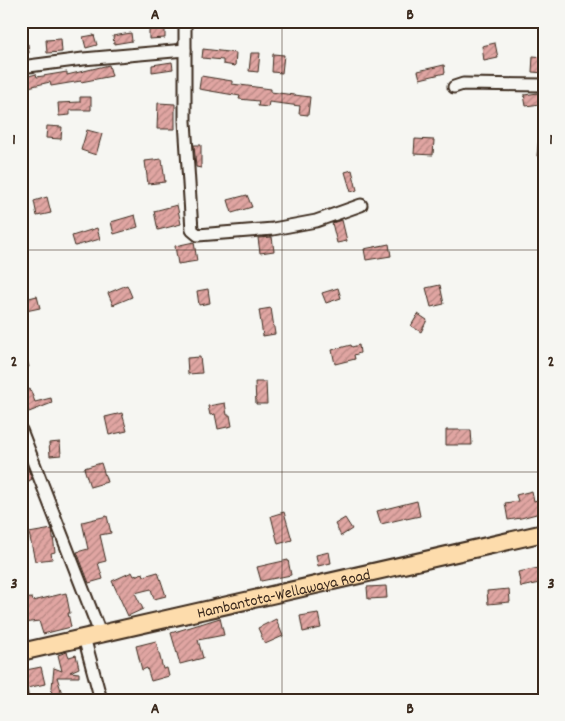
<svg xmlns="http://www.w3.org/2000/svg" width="565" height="721" viewBox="0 0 565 721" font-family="Dekko,sans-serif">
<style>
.building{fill:url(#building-hatch);stroke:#3b2a1e}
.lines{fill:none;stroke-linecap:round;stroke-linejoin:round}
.minor-casing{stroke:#3b2a1e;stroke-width:15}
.highway-casing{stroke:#3b2a1e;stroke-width:20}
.minor{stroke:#f6f6f2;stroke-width:11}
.highway{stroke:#fddcac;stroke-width:16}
.grid{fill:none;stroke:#3b2a1e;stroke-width:1;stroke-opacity:0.55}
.labels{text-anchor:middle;stroke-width:4.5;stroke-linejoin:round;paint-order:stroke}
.street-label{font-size:16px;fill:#3b2a1e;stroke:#f6f6f2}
.neatline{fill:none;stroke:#3b2a1e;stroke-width:2}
.grid-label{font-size:16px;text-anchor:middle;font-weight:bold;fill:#3b2a1e}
</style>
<defs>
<pattern id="building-hatch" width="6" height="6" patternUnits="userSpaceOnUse" patternTransform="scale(1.25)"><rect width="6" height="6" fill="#e0a5a2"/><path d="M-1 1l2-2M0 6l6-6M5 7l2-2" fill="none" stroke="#b78783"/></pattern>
</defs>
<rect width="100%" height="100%" fill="#f6f6f2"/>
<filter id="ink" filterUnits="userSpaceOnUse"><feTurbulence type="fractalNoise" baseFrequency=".02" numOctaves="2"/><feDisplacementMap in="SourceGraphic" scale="10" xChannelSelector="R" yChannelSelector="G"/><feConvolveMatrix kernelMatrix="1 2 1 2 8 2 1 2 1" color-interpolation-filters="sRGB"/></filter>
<g filter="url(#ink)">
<g class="building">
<path d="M 165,29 L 165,38 L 149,39 L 149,30 Z"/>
<path d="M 131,33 L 132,41 L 114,44 L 113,36 Z"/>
<path d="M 94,35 L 97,45 L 86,48 L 83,37 Z"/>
<path d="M 61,39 L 62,52 L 47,53 L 46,40 Z"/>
<path d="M 495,43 L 498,58 L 484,61 L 482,46 Z"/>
<path d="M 28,44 L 29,53 L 21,53 L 21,45 Z"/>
<path d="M 203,49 L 236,53 L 235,66 L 223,64 L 223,60 L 202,58 Z"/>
<path d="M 251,53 L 260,53 L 258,72 L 249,71 Z"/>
<path d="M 273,54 L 284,55 L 282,73 L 272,72 Z"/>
<path d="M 533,56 L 544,57 L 544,73 L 532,72 Z"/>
<path d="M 172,62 L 173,69 L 152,72 L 152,65 Z"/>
<path d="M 109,65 L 112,76 L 81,82 L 81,81 L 51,86 L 50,82 L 24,88 L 22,78 L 36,74 L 37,77 L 67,72 L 67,75 Z"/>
<path d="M 444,65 L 445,73 L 420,79 L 418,71 Z"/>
<path d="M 201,76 L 232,81 L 232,84 L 271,89 L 271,92 L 310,97 L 308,115 L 299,114 L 300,106 L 269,102 L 268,107 L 258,106 L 259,101 L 239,99 L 240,96 L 199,89 Z"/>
<path d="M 538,93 L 540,104 L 526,106 L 524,95 Z"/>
<path d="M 80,97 L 91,97 L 91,110 L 70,110 L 70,115 L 59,116 L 58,103 L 80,102 Z"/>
<path d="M 158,103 L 175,104 L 175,129 L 157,129 Z"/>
<path d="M 47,126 L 62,127 L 61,139 L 46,138 Z"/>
<path d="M 87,130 L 102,134 L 96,155 L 81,150 Z"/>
<path d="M 539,137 L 544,137 L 544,157 L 537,156 Z"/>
<path d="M 415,139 L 434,140 L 433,155 L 414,154 Z"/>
<path d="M 194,145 L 201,145 L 201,168 L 196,167 Z"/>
<path d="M 162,159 L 165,182 L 148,184 L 145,161 Z"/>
<path d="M 352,170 L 357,190 L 351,192 L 345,172 Z"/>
<path d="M 247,195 L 252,207 L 232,213 L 228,200 Z"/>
<path d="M 47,197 L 51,213 L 37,216 L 34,201 Z"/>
<path d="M 177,205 L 181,224 L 158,230 L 154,211 Z"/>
<path d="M 135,215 L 138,227 L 114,234 L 111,222 Z"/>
<path d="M 342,220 L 347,241 L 337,243 L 332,223 Z"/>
<path d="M 97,228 L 100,239 L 75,246 L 72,236 Z"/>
<path d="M 272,237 L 274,251 L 260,253 L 258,238 Z"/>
<path d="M 194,242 L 197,261 L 178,264 L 175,246 Z"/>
<path d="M 389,244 L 391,256 L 366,260 L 364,249 Z"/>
<path d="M 127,285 L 132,297 L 113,305 L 108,293 Z"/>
<path d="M 440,285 L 444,304 L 431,307 L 426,288 Z"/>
<path d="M 338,288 L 341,298 L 326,303 L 322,293 Z"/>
<path d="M 208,289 L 210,303 L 199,305 L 197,291 Z"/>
<path d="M 37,296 L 40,308 L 21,312 L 21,300 Z"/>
<path d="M 271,308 L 275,334 L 263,336 L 259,310 Z"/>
<path d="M 418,314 L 427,320 L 421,332 L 411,326 Z"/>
<path d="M 351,345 L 352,347 L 359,345 L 360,353 L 354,355 L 355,359 L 335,364 L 332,350 Z"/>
<path d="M 21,346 L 23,346 L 29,367 L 21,369 Z"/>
<path d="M 200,357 L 202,373 L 188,374 L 187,358 Z"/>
<path d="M 255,382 L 266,382 L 267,404 L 256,404 Z"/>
<path d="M 30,389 L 35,402 L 51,398 L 52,403 L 29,412 L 21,392 Z"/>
<path d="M 225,403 L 227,415 L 230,415 L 232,426 L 218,429 L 215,414 L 210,415 L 208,406 Z"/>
<path d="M 122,413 L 127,431 L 109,435 L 105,417 Z"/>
<path d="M 446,430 L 471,430 L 472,445 L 446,445 Z"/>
<path d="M 60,442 L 61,455 L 50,456 L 49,443 Z"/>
<path d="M 101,463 L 107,482 L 90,487 L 84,468 Z"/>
<path d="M 26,464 L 32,479 L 21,486 L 21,468 Z"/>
<path d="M 532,491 L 534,501 L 544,498 L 544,512 L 521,518 L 508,520 L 505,503 L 518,501 L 516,495 Z"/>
<path d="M 417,501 L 420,516 L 406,519 L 406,518 L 381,524 L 377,511 Z"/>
<path d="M 284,512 L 292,540 L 278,544 L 271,516 Z"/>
<path d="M 107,516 L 111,533 L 100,535 L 106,561 L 98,563 L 103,579 L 89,583 L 77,552 L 88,549 L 82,522 Z"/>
<path d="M 345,518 L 352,529 L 341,536 L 335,524 Z"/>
<path d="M 52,529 L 55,552 L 51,553 L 52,559 L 35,561 L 29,533 Z"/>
<path d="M 329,552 L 331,563 L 318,566 L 316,555 Z"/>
<path d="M 288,560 L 291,575 L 261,581 L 257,567 Z"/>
<path d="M 544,567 L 544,582 L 521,587 L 518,572 Z"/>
<path d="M 132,572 L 134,576 L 143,573 L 144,576 L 158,572 L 166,596 L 154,599 L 151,589 L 135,593 L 143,609 L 128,616 L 112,581 Z"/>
<path d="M 386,586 L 387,598 L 368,599 L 367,587 Z"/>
<path d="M 509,589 L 510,602 L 488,604 L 487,591 Z"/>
<path d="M 66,593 L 70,613 L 68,613 L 71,627 L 43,634 L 39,621 L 24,623 L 21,599 L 32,598 L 33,601 Z"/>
<path d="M 318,613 L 321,628 L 303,632 L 300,616 Z"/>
<path d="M 220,618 L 224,635 L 198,640 L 203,658 L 180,664 L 171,633 Z"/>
<path d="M 276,619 L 283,636 L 265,644 L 258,628 Z"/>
<path d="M 156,641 L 163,669 L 167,668 L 169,676 L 151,681 L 147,668 L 142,670 L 136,646 Z"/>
<path d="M 67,652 L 69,657 L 76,655 L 79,668 L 70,672 L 79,673 L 79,677 L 57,677 L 62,694 L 51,697 L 54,668 L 62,671 L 58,655 Z"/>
<path d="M 41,667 L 45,684 L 27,688 L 29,700 L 21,700 L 21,671 Z"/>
</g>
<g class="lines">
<g class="minor-casing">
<g id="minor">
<path d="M 185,21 L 185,121 L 192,230 L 198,235 L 273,229 L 316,221 L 361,205"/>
<path d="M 21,67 L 83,59 L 185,50"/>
<path d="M 454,87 L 463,84 L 544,85"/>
<path d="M 21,430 L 100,633"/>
<path d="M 84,637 L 101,700"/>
</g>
</g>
<g class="highway-casing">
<g id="highway">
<path id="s1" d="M 21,652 L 544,533"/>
</g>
</g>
<use href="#minor" class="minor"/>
<use href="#highway" class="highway"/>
</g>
</g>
<path class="grid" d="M 282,21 L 282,700M 21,250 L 544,250M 21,472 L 544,472"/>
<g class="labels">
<g class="street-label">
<text dy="6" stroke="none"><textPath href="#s1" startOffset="269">Hambantota-Wellawaya Road</textPath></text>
</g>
</g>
<rect width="565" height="721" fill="none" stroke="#f6f6f2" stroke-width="55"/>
<rect x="28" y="28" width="510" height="666" class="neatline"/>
<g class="grid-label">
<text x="155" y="19">A</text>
<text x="410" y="19">B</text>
<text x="14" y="144">1</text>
<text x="551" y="144">1</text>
<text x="14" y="366">2</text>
<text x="551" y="366">2</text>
<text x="14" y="588">3</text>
<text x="551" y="588">3</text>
<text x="155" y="713">A</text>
<text x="410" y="713">B</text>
</g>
</svg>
